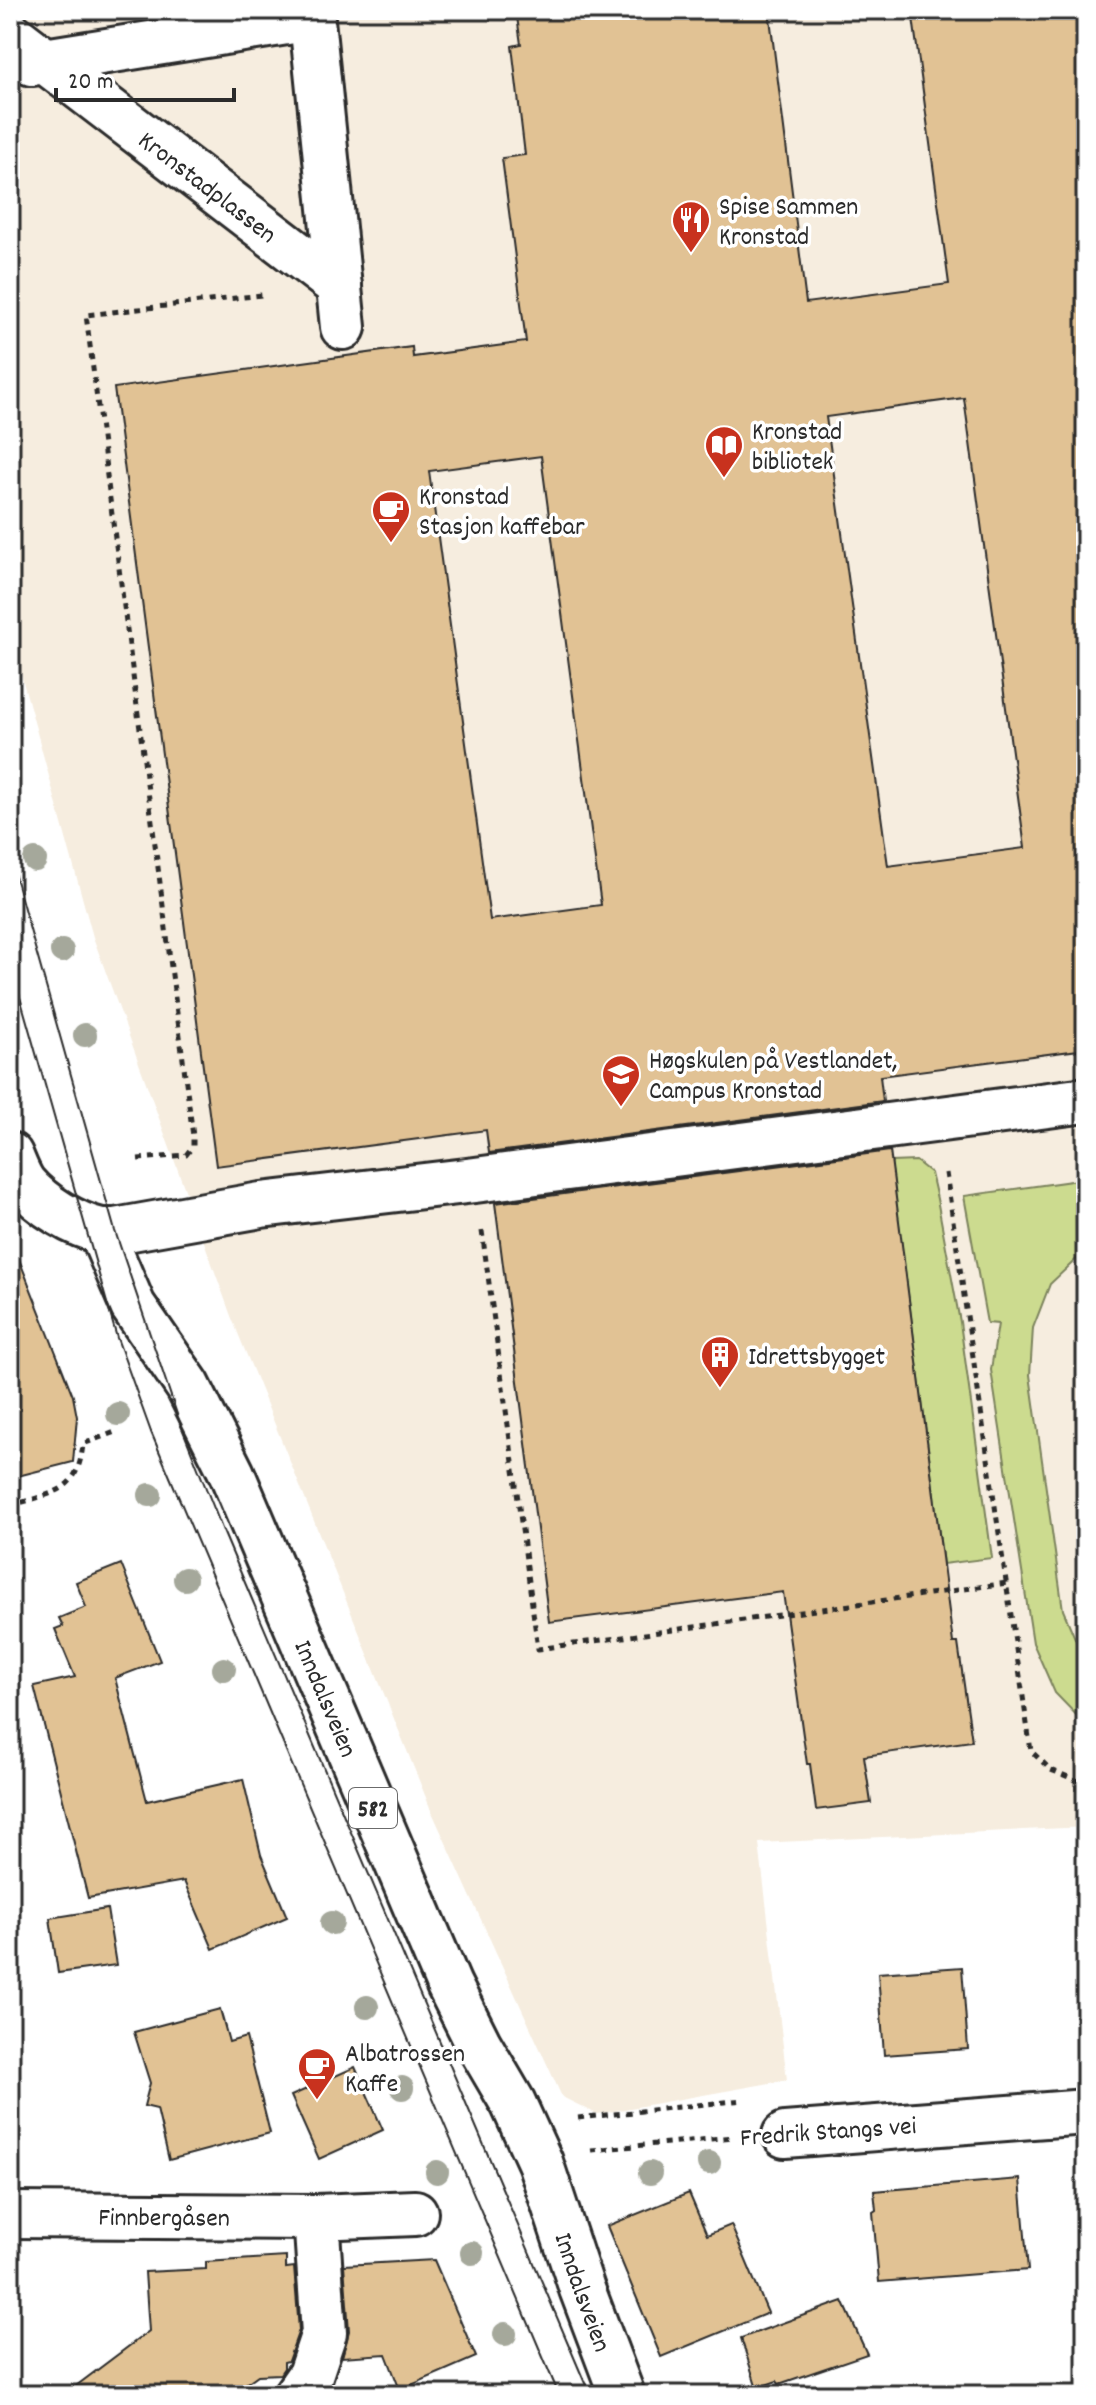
<svg xmlns="http://www.w3.org/2000/svg" width="1096" height="2405" viewBox="0 0 1096 2405" font-family="Dekko,sans-serif">
<style>
.built{fill:#f6eddf}
.green{fill:#ccdb8f;stroke:#7c835d;stroke-width:2}
.building{fill:#e1c294;stroke:#2b2b2b;stroke-width:2;fill-rule:evenodd}
.lines{fill:none;stroke-linecap:round;stroke-linejoin:round}
.minor-casing{stroke:#2b2b2b;stroke-width:50}
.major-casing{stroke:#2b2b2b;stroke-width:50}
.path{stroke:#2b2b2b;stroke-width:5;stroke-dasharray:6 6;stroke-linecap:butt}
.minor{stroke:#fff;stroke-width:44}
.major{stroke:#fff;stroke-width:44}
.tram{stroke:#2b2b2b;stroke-width:2}
.tree{fill:#a5a89b}
.labels{text-anchor:middle;stroke-width:7;stroke-linejoin:round;paint-order:stroke}
.shield{fill:#fff;stroke:#6b6b6b;stroke-width:2}
.shield-label{font-size:24px;font-weight:bold;fill:#2b2b2b}
.street-label{font-size:26px;fill:#2b2b2b;stroke:#fff}
.poi-label{font-size:26px;fill:#2b2b2b;stroke:#fff;text-anchor:start}
</style>
<rect width="100%" height="100%" fill="#fff"/>
<filter id="ink" filterUnits="userSpaceOnUse"><feTurbulence type="fractalNoise" baseFrequency=".0125" numOctaves="2"/><feDisplacementMap in="SourceGraphic" scale="16" xChannelSelector="R" yChannelSelector="G"/><feConvolveMatrix kernelMatrix="1 2 1 2 8 2 1 2 1" color-interpolation-filters="sRGB"/></filter>
<g filter="url(#ink)">
<path class="built" d="M 10,10 L 1086,10 L 1086,1827 L 759,1843 L 787,2080 L 597,2114 L 562,2097 L 431,1810 L 231,1316 L 93,937 L 10,634 Z"/>
<g class="green">
<path d="M 916,1161 L 931,1173 L 937,1199 L 960,1322 L 992,1558 L 943,1564 L 891,1162 Z"/>
<path d="M 1086,1179 L 1086,1250 L 1050,1284 L 1033,1328 L 1030,1375 L 1063,1610 L 1086,1664 L 1086,1725 L 1055,1693 L 1033,1643 L 991,1370 L 998,1324 L 987,1323 L 964,1196 Z"/>
</g>
<g class="building">
<path d="M 516,10 L 769,10 L 806,303 L 949,284 L 912,10 L 1086,10 L 1086,1049 L 880,1076 L 883,1101 L 489,1153 L 486,1130 L 216,1166 L 114,388 L 412,347 L 413,357 L 526,342 L 502,158 L 525,155 L 512,46 L 521,44 ZM 964,398 L 1025,848 L 888,866 L 826,417 ZM 541,456 L 601,905 L 490,920 L 429,471 Z"/>
<path d="M 890,1151 L 953,1643 L 958,1643 L 972,1741 L 864,1756 L 871,1803 L 816,1810 L 810,1764 L 807,1764 L 783,1592 L 549,1622 L 495,1203 Z"/>
<path d="M 10,1244 L 13,1244 L 73,1396 L 77,1417 L 73,1462 L 10,1478 Z"/>
<path d="M 121,1564 L 160,1661 L 115,1678 L 147,1801 L 243,1779 L 261,1855 L 287,1917 L 213,1949 L 184,1881 L 88,1898 L 34,1686 L 75,1677 L 55,1629 L 63,1626 L 59,1618 L 86,1607 L 76,1582 Z"/>
<path d="M 107,1909 L 116,1965 L 58,1973 L 50,1918 Z"/>
<path d="M 962,1967 L 968,2049 L 884,2055 L 878,1973 Z"/>
<path d="M 220,2009 L 229,2042 L 246,2037 L 270,2133 L 169,2160 L 157,2109 L 144,2106 L 150,2083 L 134,2032 Z"/>
<path d="M 355,2067 L 383,2130 L 319,2159 L 291,2096 Z"/>
<path d="M 1020,2179 L 1028,2270 L 879,2282 L 873,2212 L 876,2210 L 874,2191 Z"/>
<path d="M 689,2193 L 707,2235 L 731,2225 L 768,2313 L 661,2357 L 607,2226 Z"/>
<path d="M 286,2257 L 286,2268 L 294,2267 L 299,2330 L 288,2361 L 284,2362 L 284,2368 L 280,2374 L 258,2375 L 230,2395 L 64,2395 L 149,2331 L 145,2272 L 206,2269 L 206,2262 Z"/>
<path d="M 434,2260 L 476,2357 L 400,2390 L 386,2354 L 342,2357 L 349,2331 L 344,2265 Z"/>
<path d="M 843,2301 L 867,2354 L 779,2384 L 777,2381 L 757,2388 L 741,2338 Z"/>
</g>
<g class="lines">
<g class="minor-casing">
<g id="minor">
<path d="M 311,10 L 343,327"/>
<path id="s1" d="M 10,34 L 339,286"/>
<path d="M 32,63 L 312,18"/>
<path d="M 101,1231 L 115,1231 L 261,1205 L 475,1180 L 1086,1100"/>
<path d="M 785,2135 L 1086,2112"/>
<path id="s2" d="M 10,2215 L 316,2217 L 415,2213"/>
<path d="M 296,2395 L 310,2375 L 324,2333 L 316,2217"/>
</g>
</g>
<g class="major-casing">
<g id="major">
<path id="s3" d="M 10,1155 C 14,1164 18,1176 24,1184 C 42,1205 74,1225 101,1231 L 133,1306 L 188,1386 L 232,1474 L 449,1985 L 479,2045 L 513,2103 L 540,2162 L 582,2289 L 622,2395"/>
</g>
</g>
<g class="path">
<path d="M 138,1159 L 186,1155 L 193,1146 L 193,1136 L 86,315 L 262,295"/>
<path d="M 946,1173 L 1031,1751 L 1051,1770 L 1086,1784"/>
<path d="M 482,1231 L 538,1649 L 1007,1583"/>
<path d="M 10,1506 C 52,1492 78,1495 83,1444 L 115,1432"/>
<path d="M 578,2118 L 743,2100"/>
<path d="M 591,2150 L 733,2137"/>
</g>
<use href="#minor" class="minor"/>
<use href="#major" class="major"/>
<g class="tram">
<path d="M 10,859 L 115,1231 L 180,1423 L 223,1531 L 590,2395"/>
<path d="M 10,962 L 117,1338 L 151,1432 L 559,2395"/>
</g>
</g>
<g class="tree">
<circle cx="35" cy="860" r="12"/>
<circle cx="62" cy="951" r="12"/>
<circle cx="85" cy="1035" r="12"/>
<circle cx="118" cy="1414" r="12"/>
<circle cx="150" cy="1495" r="12"/>
<circle cx="185" cy="1579" r="12"/>
<circle cx="224" cy="1669" r="12"/>
<circle cx="332" cy="1923" r="12"/>
<circle cx="367" cy="2007" r="12"/>
<circle cx="402" cy="2088" r="12"/>
<circle cx="709" cy="2163" r="12"/>
<circle cx="437" cy="2172" r="12"/>
<circle cx="650" cy="2173" r="12"/>
<circle cx="472" cy="2253" r="12"/>
<circle cx="505" cy="2334" r="12"/>
</g>
</g>
<defs>
<g id="restaurant-pin" transform="scale(2)"><path d="M0 17L-7.5 6A9.5 9.5 0 1 1 7.5 6Z" fill="#c8321e" stroke="#fff"/><path d="M-5-6h1v4h1v-4h1v4h1v-4h1v5L-1.5 .5V6h-2V.5L-5-1ZM5-6V6H3V1.5H1.5Q1.5-4 5-6Z" fill="#fff"/></g>
<g id="library-pin" transform="scale(2)"><path d="M0 17L-7.5 6A9.5 9.5 0 1 1 7.5 6Z" fill="#c8321e" stroke="#fff"/><path d="M-6-4Q-3-5.5-.7-3.5V5Q-3 3-6 4ZM6-4Q3-5.5 .7-3.5V5Q3 3 6 4Z" fill="#fff"/></g>
<g id="cafe-pin" transform="scale(2)"><path d="M0 17L-7.5 6A9.5 9.5 0 1 1 7.5 6Z" fill="#c8321e" stroke="#fff"/><path d="M-5.5-4.5H6V0H3Q3 3.5 0 3.5H-2.5Q-5.5 3.5-5.5 0ZM3-3.2v2h1.7v-2ZM-6 4.5H4V6H-6Z" fill="#fff"/></g>
<g id="university-pin" transform="scale(2)"><path d="M0 17L-7.5 6A9.5 9.5 0 1 1 7.5 6Z" fill="#c8321e" stroke="#fff"/><path d="M0-5L7-2L0 1L-7-2ZM-4 1L0 2.5L4 1V4Q0 6-4 4Z" fill="#fff"/></g>
<g id="building-pin" transform="scale(2)"><path d="M0 17L-7.5 6A9.5 9.5 0 1 1 7.5 6Z" fill="#c8321e" stroke="#fff"/><path d="M-4-6H4V6H1V3H-1V6H-4ZM-2.5-4.3h1.7v1.8h-1.7ZM.8-4.3h1.7v1.8H.8ZM-2.5-1h1.7V.8h-1.7ZM.8-1h1.7V.8H.8Z" fill="#fff"/></g>
</defs>
<g fill-rule="evenodd">
<use href="#restaurant-pin" x="691" y="220"/>
<use href="#library-pin" x="724" y="445"/>
<use href="#cafe-pin" x="391" y="510"/>
<use href="#university-pin" x="621" y="1074"/>
<use href="#building-pin" x="720" y="1355"/>
<use href="#cafe-pin" x="317" y="2067"/>
</g>
<g class="labels">
<rect class="shield" x="349" y="1788" width="48" height="40" rx="6"/>
<g class="shield-label">
<text x="373" y="1816">582</text>
</g>
<g class="street-label">
<text dy="9" stroke="none"><textPath href="#s1" startOffset="250">Kronstadplassen</textPath></text>
<text dy="9" stroke="none"><textPath href="#s3" startOffset="644">Inndalsveien</textPath></text>
<text transform="translate(828 2130) rotate(-4)" y="9">Fredrik Stangs vei</text>
<text dy="9" stroke="none"><textPath href="#s2" startOffset="154">Finnbergåsen</textPath></text>
<text dy="9" stroke="none"><textPath href="#s3" startOffset="1292">Inndalsveien</textPath></text>
</g>
<g class="poi-label">
<text x="719" y="214">Spise Sammen<tspan x="719" dy="30">Kronstad</tspan></text>
<text x="752" y="439">Kronstad<tspan x="752" dy="30">bibliotek</tspan></text>
<text x="419" y="504">Kronstad<tspan x="419" dy="30">Stasjon kaffebar</tspan></text>
<text x="649" y="1068">Høgskulen på Vestlandet,<tspan x="649" dy="30">Campus Kronstad</tspan></text>
<text x="748" y="1364">Idrettsbygget</text>
<text x="345" y="2061">Albatrossen<tspan x="345" dy="30">Kaffe</tspan></text>
</g>
</g>
<rect width="1096" height="2405" fill="none" stroke="#fff" stroke-width="40"/>
<rect x="20" y="20" width="1056" height="2365" fill="none" stroke="#2b2b2b" stroke-width="3" filter="url(#ink)"/>
<path d="M56 88v12h178v-12" fill="none" stroke="#2b2b2b" stroke-width="4"/>
<text x="68" y="88" font-size="24" fill="#2b2b2b" stroke="#ffffff" stroke-width="6" paint-order="stroke">20 m</text>
</svg>
